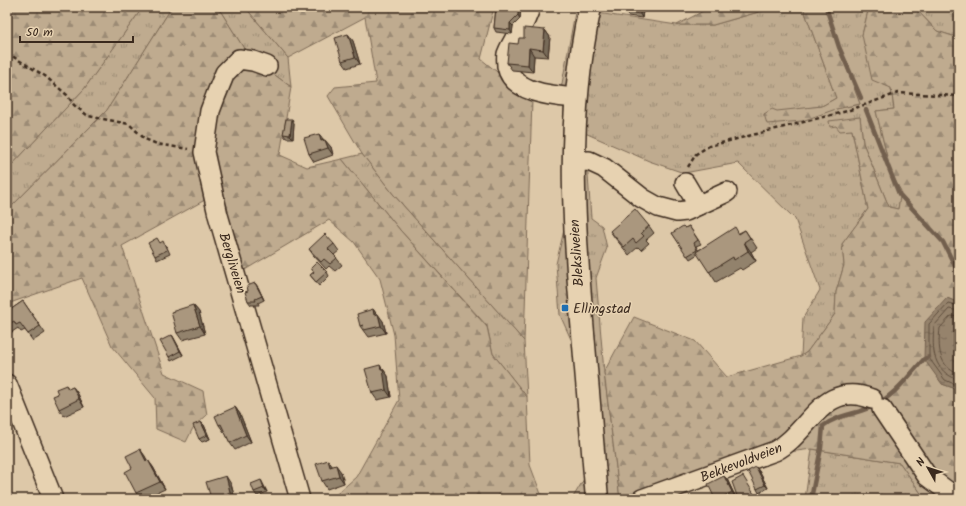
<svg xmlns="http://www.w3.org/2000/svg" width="966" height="506" viewBox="0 0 966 506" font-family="Kalam,sans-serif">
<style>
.grass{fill:url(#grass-tufts);stroke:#7d6a56}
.forest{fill:url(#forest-firs);stroke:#7d6a56}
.water{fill:url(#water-ripples);stroke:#725f4d}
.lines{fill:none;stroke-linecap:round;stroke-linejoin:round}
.shore{stroke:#5f4e3d;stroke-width:1}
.stream{stroke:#725f4d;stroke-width:4.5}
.minor-casing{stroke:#3b2a1e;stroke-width:22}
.major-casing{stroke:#3b2a1e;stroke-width:25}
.path{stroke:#3b2a1e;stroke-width:2.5;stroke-dasharray:4 3;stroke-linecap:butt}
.minor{stroke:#e7d2b1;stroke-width:19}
.major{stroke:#e7d2b1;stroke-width:22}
.wall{fill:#92826c;stroke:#3b2a1e}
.shaded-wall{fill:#776a58;stroke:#3b2a1e}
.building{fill:#aa977e;stroke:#3b2a1e}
.poi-dot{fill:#1f6fb2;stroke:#e7d2b1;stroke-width:1.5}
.labels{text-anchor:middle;stroke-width:3;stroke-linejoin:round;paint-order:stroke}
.street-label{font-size:14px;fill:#3b2a1e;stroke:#e7d2b1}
.poi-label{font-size:14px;fill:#3b2a1e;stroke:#e7d2b1;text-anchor:start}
</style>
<defs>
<pattern id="grass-tufts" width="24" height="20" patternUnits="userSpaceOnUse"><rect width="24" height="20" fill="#bfab8f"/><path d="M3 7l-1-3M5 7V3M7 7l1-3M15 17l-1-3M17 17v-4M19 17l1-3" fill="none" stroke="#9c8b74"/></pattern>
<pattern id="forest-firs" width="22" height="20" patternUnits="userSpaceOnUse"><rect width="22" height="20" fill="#bfab8f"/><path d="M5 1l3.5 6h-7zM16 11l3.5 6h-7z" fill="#9c8b74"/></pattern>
<pattern id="water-ripples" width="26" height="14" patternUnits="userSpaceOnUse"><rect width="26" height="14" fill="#96836c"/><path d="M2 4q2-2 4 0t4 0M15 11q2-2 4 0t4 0" fill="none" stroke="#7c6b58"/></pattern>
</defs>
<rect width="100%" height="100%" fill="#ddc8a8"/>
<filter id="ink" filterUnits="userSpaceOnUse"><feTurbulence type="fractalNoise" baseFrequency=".025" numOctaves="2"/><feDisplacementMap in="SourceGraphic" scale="8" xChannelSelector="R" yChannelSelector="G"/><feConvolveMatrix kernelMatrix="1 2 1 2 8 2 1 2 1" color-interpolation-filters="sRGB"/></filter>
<g filter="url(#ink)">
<g class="grass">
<path d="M 143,7 L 172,7 L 107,110 L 7,211 L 7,170 L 84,89 Z"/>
<path d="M 215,7 L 245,7 L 288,58 L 291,87 L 248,55 L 221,12 Z"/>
<path d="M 576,7 L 598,7 L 597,13 L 677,25 L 713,25 L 776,7 L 803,7 L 836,98 L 822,106 L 764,114 L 836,109 L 860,104 L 832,29 L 827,7 L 869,7 L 862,35 L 891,88 L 894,109 L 876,111 L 891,173 L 901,191 L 898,209 L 889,207 L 863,143 L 860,117 L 836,126 L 852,130 L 868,209 L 842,244 L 844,265 L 836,292 L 835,314 L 807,352 L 801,356 L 803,318 L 820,290 L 795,219 L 738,163 L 684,173 L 649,161 L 585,133 L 591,218 L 602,226 L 607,248 L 596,278 L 604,372 L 620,499 L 572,499 L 584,479 L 574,346 L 560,315 L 556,264 L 564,230 L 564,108 L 561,89 Z"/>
<path d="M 914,7 L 959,7 L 959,38 L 937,31 Z"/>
<path d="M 362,154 L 394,195 L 524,341 L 527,397 L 493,354 L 487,326 L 400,230 L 342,159 Z"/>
<path d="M 812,449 L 900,463 L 925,499 L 805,499 Z"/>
</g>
<g class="forest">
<path d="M 7,7 L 143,7 L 84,89 L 7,170 Z"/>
<path d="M 172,7 L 215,7 L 221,12 L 248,55 L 291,87 L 280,155 L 307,167 L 342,159 L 400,230 L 487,327 L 493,354 L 527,397 L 530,465 L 541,494 L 563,499 L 331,499 L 356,477 L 399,400 L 394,335 L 380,279 L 354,242 L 329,220 L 243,271 L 221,191 L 122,246 L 164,373 L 203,391 L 207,415 L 193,428 L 186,442 L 156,429 L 155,398 L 112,346 L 82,278 L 7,304 L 7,211 L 107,110 Z"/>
<path d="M 245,7 L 494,7 L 481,59 L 532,100 L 524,341 L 394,195 L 362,154 L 328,96 L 335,87 L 376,83 L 365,17 L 288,58 Z"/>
<path d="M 706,7 L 776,7 L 713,25 L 677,25 L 705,10 Z"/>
<path d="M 803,7 L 827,7 L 832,29 L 860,104 L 836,109 L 802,121 L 767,124 L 764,114 L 772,109 L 777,111 L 822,106 L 836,98 Z"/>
<path d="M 869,7 L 914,7 L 937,31 L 959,38 L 959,303 L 947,298 L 942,384 L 959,390 L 959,499 L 925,499 L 900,463 L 812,449 L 749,457 L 627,499 L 620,499 L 604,372 L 634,317 L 695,341 L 727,377 L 801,356 L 807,352 L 835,314 L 836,292 L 844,265 L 842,244 L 868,209 L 852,130 L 840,131 L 836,126 L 830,127 L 829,121 L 860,117 L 863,143 L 889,207 L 898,209 L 901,191 L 891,173 L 876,111 L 894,109 L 891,88 L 872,80 L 862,35 Z"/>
</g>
<path class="water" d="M 947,298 L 959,303 L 959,390 L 942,384 L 924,359 L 925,322 Z"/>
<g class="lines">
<g class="shore">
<path d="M 959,306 L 948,303 L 929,324 L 929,358 L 945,380 L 959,386"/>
<path d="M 959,311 L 949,309 L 934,326 C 932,350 932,371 959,380"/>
<path d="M 959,317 L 951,316 L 940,328 C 938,347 938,367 959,374"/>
</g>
<g class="stream">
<path d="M 826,7 L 839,47 L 861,98"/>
<path d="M 866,110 L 899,194 L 943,242 L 959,274"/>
<path d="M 811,499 L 821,448 L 823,426 C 838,415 852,415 869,408 C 892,399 908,377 924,359 L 929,357"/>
</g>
<g class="minor-casing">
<g id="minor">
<path d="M 530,7 C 526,25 513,38 507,54 C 506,58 507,62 507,66 C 512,93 553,96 575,98"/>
<path d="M 267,66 L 253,61 L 239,59 L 225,73 L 216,95 L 210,111 L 204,152 L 218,215 L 300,499"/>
<path d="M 573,162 L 589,161 L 604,168 L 642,198 L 658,207 L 677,212 L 686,211 L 727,192"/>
<path d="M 685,183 L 698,205"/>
<path d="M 7,384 L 53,499"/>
<path d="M 882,409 L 927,476 L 958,499"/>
<path d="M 642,499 L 775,451 C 810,433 822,379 872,399"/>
</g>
</g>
<g class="major-casing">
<path id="major" d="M 590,7 C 566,119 573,220 583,333 C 588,388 592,444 597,499"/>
</g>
<g class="path">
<path d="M 7,53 L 45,76 L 67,95 L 74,105 L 88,116 L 129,124 L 145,139 L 157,144 L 188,149"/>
<path d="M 688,167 L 696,154 L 709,146 L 847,111 L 898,93 L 959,96"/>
</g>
<use href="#minor" class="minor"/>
<use href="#major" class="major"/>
</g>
<g class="wall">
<path d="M 496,7 L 521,7 L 520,19 L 513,26 L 512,34 L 496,32 L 494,28 Z"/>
<path d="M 643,11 L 642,18 L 628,16 L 626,12 Z"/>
<path d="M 545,30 L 550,37 L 548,57 L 534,56 L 533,72 L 512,70 L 507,63 L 518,44 L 524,38 Z"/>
<path d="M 348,34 L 353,41 L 360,64 L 347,68 L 342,61 Z"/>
<path d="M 294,123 L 293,138 L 286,138 L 283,134 Z"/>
<path d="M 319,134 L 324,140 L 331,147 L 333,155 L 314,162 L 309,154 Z"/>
<path d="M 649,226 L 654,233 L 646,240 L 649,243 L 641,250 L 638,247 L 629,255 L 615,238 L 610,231 Z"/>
<path d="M 689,226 L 701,244 L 696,246 L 698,250 L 739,233 L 745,230 L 757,248 L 751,252 L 756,261 L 742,270 L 740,268 L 716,282 L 698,254 L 690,259 L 672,233 L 685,228 Z"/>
<path d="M 160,243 L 166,245 L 170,254 L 157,260 L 155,256 Z"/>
<path d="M 334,244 L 339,251 L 334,255 L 342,265 L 335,271 L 329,266 L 326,269 L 314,256 L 309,249 Z"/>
<path d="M 311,268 L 327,272 L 329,276 L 319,286 L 310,275 L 314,272 Z"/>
<path d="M 258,287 L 264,300 L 258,303 L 259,305 L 251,305 L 248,301 Z"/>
<path d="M 23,301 L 45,333 L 33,341 L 25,330 L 21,332 L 18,328 L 9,334 L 7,331 L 7,312 Z"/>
<path d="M 193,305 L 199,312 L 205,334 L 182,340 L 177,333 Z"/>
<path d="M 373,309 L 377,315 L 383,321 L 386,333 L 369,337 L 366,333 L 365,333 L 360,326 Z"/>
<path d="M 172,335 L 183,355 L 171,361 L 169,357 Z"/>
<path d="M 380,365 L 382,369 L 383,369 L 388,376 L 391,397 L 377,400 L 372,393 Z"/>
<path d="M 66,385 L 69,389 L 73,387 L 78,394 L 84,407 L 64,416 L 59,409 L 58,394 Z"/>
<path d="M 235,407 L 240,414 L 251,442 L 235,450 L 230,443 L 225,432 L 224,432 L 219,425 Z"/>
<path d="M 201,422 L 204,425 L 210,439 L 202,442 L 199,439 Z"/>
<path d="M 140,449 L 147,460 L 153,467 L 165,489 L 143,499 L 140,499 L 136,493 L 132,468 Z"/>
<path d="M 332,466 L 341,472 L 344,483 L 327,489 L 322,481 Z"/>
<path d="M 759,471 L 768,488 L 759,493 L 757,489 Z"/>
<path d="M 724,476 L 727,479 L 735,496 L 729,499 L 715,499 Z"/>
<path d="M 261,480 L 267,492 L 257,496 L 254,492 Z"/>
<path d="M 231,484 L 235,499 L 212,499 L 211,498 Z"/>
</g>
<g class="shaded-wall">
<path d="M 518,7 L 521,7 L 520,19 L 518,15 Z"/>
<path d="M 640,7 L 643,11 L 642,18 L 640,14 Z"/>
<path d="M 510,23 L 513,26 L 512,34 L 510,30 Z"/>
<path d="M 545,30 L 550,37 L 548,57 L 543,50 Z"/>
<path d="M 348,34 L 353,41 L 360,64 L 355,57 Z"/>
<path d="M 529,48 L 534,56 L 533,72 L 528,65 Z"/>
<path d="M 292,119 L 294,123 L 293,138 L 290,135 Z"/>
<path d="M 319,134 L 324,141 L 321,141 Z"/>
<path d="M 325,140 L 331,147 L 333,155 L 328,148 Z"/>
<path d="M 744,242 L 751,252 L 756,261 L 748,251 Z"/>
<path d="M 255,283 L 258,287 L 264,300 L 262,296 Z"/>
<path d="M 193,305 L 199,312 L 205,334 L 200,326 Z"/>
<path d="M 373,309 L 378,316 L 374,315 Z"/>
<path d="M 378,314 L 383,321 L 386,333 L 381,326 Z"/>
<path d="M 172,335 L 174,338 L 183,355 L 180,351 Z"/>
<path d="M 380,365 L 383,371 L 383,369 L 388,376 L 391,397 L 386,390 Z"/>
<path d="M 73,387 L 78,394 L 84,407 L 79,399 Z"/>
<path d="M 235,407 L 240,414 L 251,442 L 246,435 Z"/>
<path d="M 201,422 L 204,425 L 210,439 L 207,435 Z"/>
<path d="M 140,449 L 145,456 L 151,468 L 146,461 Z"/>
<path d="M 148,460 L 153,467 L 165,489 L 160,482 Z"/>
<path d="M 328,460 L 333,467 L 330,467 Z"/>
<path d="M 336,465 L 341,472 L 344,483 L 339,476 Z"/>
<path d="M 756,467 L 759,471 L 768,488 L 765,485 Z"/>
<path d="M 226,476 L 231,484 L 235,499 L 230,492 Z"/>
<path d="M 724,476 L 727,479 L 735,496 L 732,492 Z"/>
<path d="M 261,480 L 267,492 L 264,488 Z"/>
</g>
<g class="building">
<path d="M 496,7 L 518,7 L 518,15 L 510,23 L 510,30 L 494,28 Z"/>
<path d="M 627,7 L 640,7 L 640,14 L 626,12 Z"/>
<path d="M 524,28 L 545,30 L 543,50 L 529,48 L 528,65 L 507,63 L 509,43 L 518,44 L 519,38 L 524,38 Z"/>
<path d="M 348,34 L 355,57 L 342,61 L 335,38 Z"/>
<path d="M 286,119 L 292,119 L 290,135 L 283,134 Z"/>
<path d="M 319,134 L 321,141 L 325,140 L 328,148 L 309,154 L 304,138 Z"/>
<path d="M 635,209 L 649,226 L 641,233 L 644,236 L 636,243 L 633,239 L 624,247 L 610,231 Z"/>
<path d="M 683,226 L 685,228 L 689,226 L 698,240 L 694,243 L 697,250 L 687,256 L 672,233 Z"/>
<path d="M 735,227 L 739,234 L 745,230 L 750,238 L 744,242 L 748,251 L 734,260 L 733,257 L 709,272 L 696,252 Z"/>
<path d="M 325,234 L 334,244 L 328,249 L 337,258 L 330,264 L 324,259 L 321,262 L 309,249 Z"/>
<path d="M 157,238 L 160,243 L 163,241 L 167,250 L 155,256 L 148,243 Z"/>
<path d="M 317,262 L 327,272 L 316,282 L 310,275 L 314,272 L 311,268 Z"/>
<path d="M 255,283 L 262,296 L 255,299 L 256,301 L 248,301 L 245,292 L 248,291 L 247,286 Z"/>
<path d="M 23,301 L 40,326 L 28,334 L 20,323 L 16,325 L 14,321 L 7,325 L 7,312 Z"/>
<path d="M 193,305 L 200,326 L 177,333 L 171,312 Z"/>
<path d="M 373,309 L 374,315 L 378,314 L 381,326 L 364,330 L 363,325 L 360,326 L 357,314 Z"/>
<path d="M 172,335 L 180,351 L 169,357 L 160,341 Z"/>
<path d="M 380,365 L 381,369 L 383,369 L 386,390 L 372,393 L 365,369 Z"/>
<path d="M 66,385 L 68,389 L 73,387 L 79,399 L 59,409 L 53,396 L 58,394 L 56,389 Z"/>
<path d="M 235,407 L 246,435 L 230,443 L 221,424 L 219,425 L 215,416 Z"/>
<path d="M 201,422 L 207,435 L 199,439 L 193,425 Z"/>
<path d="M 140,449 L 146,461 L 148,460 L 160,482 L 136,493 L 125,472 L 132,468 L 126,456 Z"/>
<path d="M 328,460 L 330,467 L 336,465 L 339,476 L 322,481 L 316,464 Z"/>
<path d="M 756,467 L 765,485 L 757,489 L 748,471 Z"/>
<path d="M 226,476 L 230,492 L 225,494 L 225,495 L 211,498 L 206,482 Z"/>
<path d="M 724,476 L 732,492 L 719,499 L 715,499 L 708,484 Z"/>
<path d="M 743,476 L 757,499 L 733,499 L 737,496 L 732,482 Z"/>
<path d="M 261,480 L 264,488 L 254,492 L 251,484 Z"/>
</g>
</g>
<rect class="poi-dot" x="561" y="304" width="8" height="8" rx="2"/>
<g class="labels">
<g class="street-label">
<text transform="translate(576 253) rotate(-94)" y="5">Bleksliveien</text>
<text transform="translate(233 263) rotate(73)" y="5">Bergliveien</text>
<text transform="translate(741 462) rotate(-21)" y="5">Bekkevoldveien</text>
</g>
<g class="poi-label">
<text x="573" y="313">Ellingstad</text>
</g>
</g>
<rect width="966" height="506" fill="none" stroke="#e7d2b1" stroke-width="24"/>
<rect x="12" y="12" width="942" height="482" fill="none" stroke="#3b2a1e" stroke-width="1.5" filter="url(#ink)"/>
<g transform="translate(928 468) rotate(309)" stroke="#e7d2b1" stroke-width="3" paint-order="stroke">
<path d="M0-3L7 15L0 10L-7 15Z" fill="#3b2a1e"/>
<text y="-6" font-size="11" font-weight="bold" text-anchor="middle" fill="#3b2a1e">N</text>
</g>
<path d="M20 36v6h113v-6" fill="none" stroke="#3b2a1e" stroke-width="2"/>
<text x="26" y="36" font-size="12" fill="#3b2a1e" stroke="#e7d2b1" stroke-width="3" paint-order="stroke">50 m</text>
</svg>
